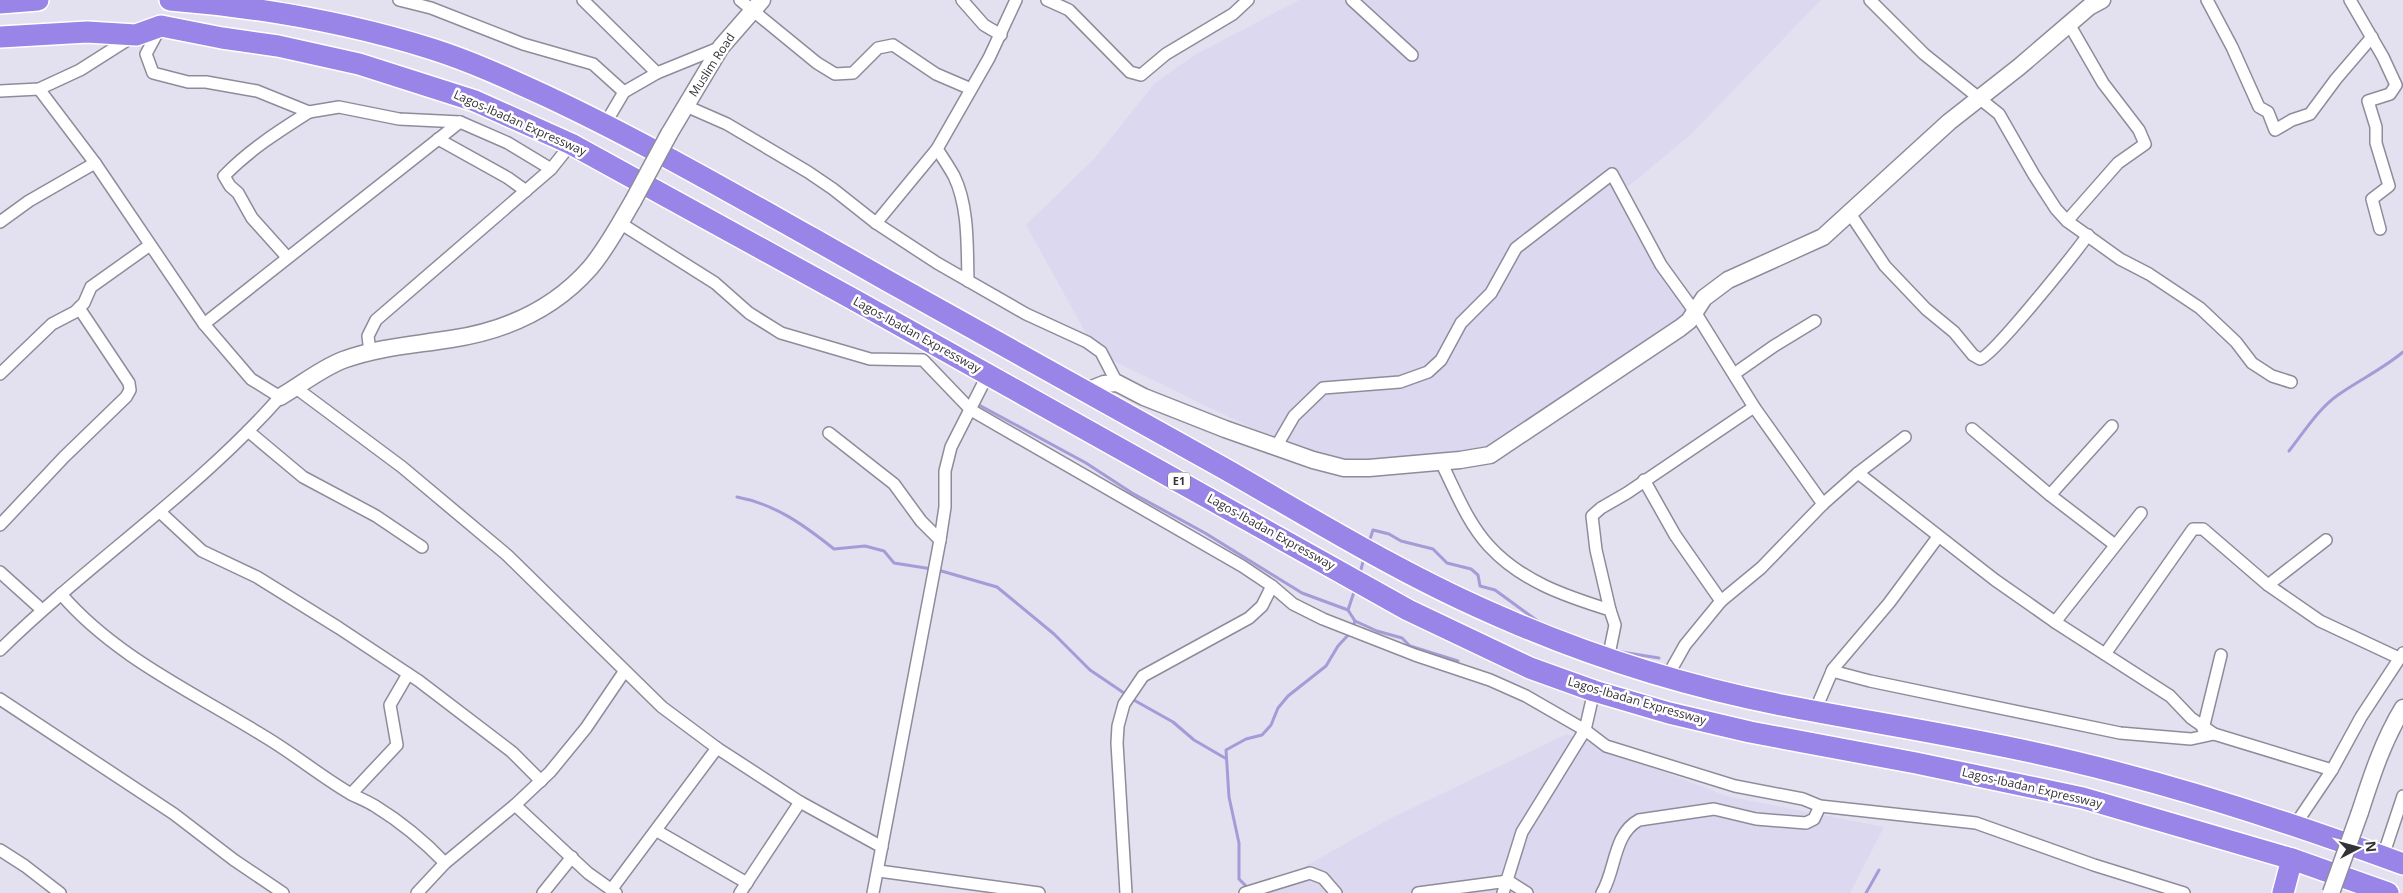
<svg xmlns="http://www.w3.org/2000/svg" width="2403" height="893" viewBox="0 0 2403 893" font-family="'Open Sans',sans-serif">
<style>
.built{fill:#dbd8ef}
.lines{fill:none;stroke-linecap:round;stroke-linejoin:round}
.stream{stroke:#a59bd7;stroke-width:3}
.street-casing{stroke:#8e8c9a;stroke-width:14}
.secondary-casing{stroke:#8e8c9a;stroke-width:19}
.highway-casing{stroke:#fff;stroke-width:24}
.street{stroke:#fff;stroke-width:11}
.secondary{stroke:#fff;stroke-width:16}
.highway{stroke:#9984e8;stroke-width:21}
.secondary-bridge-casing{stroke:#8e8c9a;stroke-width:19;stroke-linecap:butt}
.secondary-bridge{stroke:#fff;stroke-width:16}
.labels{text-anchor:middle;stroke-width:5;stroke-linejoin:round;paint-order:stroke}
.shield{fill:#fff;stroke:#707074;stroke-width:1}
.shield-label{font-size:11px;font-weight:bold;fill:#333238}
.street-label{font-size:12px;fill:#333238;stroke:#fff}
</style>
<rect width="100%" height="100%" fill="#e3e1f0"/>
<g class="built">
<path d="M 1299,0 L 1821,0 L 1689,136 L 1618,195 L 1687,313 L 1475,458 L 1328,465 L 1097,353 L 1026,225 L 1095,158 L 1154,84 L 1193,56 Z"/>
<path d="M 1567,734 L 1726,796 L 1884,827 L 1850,893 L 1258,893 L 1389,819 Z"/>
</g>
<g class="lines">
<g class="stream">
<path d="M 979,405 L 1086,463 L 1132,493 L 1205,533 L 1302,593 L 1348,610"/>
<path d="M 2289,451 C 2304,432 2318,409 2338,395 C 2359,380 2383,369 2403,352"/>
<path d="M 737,497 C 775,504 804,525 834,549 L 865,546 L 884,551 L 894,563 L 932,569"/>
<path d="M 1369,542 L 1373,530 L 1389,534 L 1401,541 L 1433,549 L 1447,563 L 1471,569 L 1478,575 L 1480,586 L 1495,590 L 1539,622 L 1563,632"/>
<path d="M 938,570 L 997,587 L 1054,634 L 1090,670 L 1127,695"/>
<path d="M 1360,573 L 1364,558"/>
<path d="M 1355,621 L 1377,631 L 1402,638 L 1410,646 L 1458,661"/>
<path d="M 1353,627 L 1355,621 L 1348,610 L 1355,589"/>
<path d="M 1615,651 L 1659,658"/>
<path d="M 1132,699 L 1173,722 L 1194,740 L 1225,758"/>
<path d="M 1249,889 L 1239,879 L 1239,843 L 1229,797 L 1226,750 L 1246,739 L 1262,735 L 1271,725 L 1278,708 L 1288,696 L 1326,666 L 1338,646 L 1350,633"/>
<path d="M 1866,893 L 1879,870"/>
</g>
<g class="street-casing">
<g id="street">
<path d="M 399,0 L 431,8 L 523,44 L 593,64 L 624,92"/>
<path d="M 583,0 L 657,73"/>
<path d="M 740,0 L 817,63 L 835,74 L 853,73 L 878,48 L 893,45 L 936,74 L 971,89"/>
<path d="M 962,0 L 984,25 L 1001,35"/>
<path d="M 1047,0 L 1069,10 L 1130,72 L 1141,75 L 1166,54 L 1233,14 L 1248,0"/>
<path d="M 1352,0 L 1412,55"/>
<path d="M 1870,0 L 1924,54 L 1999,114 L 2034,175 L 2056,209 L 2067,221 L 2120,259 L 2149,274 L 2200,308 L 2236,342 L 2252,363 L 2272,376 L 2291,382"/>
<path d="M 2207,0 L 2232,47 L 2259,107 L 2268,112 L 2275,130 L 2292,120 L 2310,114 L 2336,79 L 2372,37"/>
<path d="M 2350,0 L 2383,57 L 2396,85 L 2390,94 L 2368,101 L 2376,127 L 2376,143 L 2389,186 L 2372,199 L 2380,229"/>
<path d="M 160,28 L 146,54 L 153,73 L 188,82 L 206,82 L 257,91 L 309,112 L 339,107 L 399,119 L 460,122 L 508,143 L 551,169"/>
<path d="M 0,91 L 39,89 L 80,70 L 132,37"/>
<path d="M 686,106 L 727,124 L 808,172 L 833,189 L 876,223 L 937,263 L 1026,314 L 1087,342 L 1101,352 L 1117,383"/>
<path d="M 605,124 L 624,92 L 657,73 L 721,47"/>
<path d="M 438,139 L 508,178 L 526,191"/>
<path d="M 937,149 C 943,158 949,167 954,176 C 969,207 967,247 968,281"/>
<path d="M 1849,212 L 1885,266 L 1926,309 L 1954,332 L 1973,355 L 1980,359 C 1994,355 2075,253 2088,235"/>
<path d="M 2067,221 L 2118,163 L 2145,144 L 2139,130 L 2103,83 L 2069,24"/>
<path d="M 0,222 L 29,201 L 95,163"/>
<path d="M 620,223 L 715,283 L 749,313 L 781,333 L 870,359 L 923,360 L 971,410 L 1242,566 L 1272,586 L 1293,604 L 1323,619 L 1415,655 L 1490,680 L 1526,696 L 1585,730 L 1606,746 L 1735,786 L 1803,799 L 1820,806 L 1976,823 L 2094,865 L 2184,893"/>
<path d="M 876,223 L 937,149 L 989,58 L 1016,0"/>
<path d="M 287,257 L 252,218 L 238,193 L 230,186 L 224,176 C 249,150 279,131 309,112"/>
<path d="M 204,324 L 460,122"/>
<path d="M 370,352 L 368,336 L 376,320 L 551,169 L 571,144"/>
<path d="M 0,374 L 52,324 L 75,312 L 84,303 L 91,287 L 150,245"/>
<path d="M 1734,374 L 1774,346 L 1815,321"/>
<path d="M 296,388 L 402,467 L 507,555 L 662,707 L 717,748 L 800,802 L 882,847"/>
<path d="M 1972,429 L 2050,495 L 2115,545"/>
<path d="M 248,431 L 303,477 L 376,516 L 422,547"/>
<path d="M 829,433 L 894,484 L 921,521 L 940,540"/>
<path d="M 1276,447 L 1294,416 L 1323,388 L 1400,382 L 1428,372 L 1441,360 L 1461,323 L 1491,293 L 1516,248 L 1612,174 L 1661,265 L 1695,312 L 1754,407 L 1823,504"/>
<path d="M 1441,462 C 1455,490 1467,522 1489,546 C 1521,581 1565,596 1610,610 L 1615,625 L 1608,659"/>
<path d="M 1858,473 L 1995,580 L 2055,622 L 2170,696 L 2191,718 L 2214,734 L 2332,770"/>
<path d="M 1644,480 L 1675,535 L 1721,601"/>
<path d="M 2050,495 L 2112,426"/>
<path d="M 160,512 L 202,551 L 257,577 L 339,628 L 419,681 L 512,752 L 541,781"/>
<path d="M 0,525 L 64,457 L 126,397 L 130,390 L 129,383 L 79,308"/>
<path d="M 0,572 L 41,609"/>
<path d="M 2268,585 L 2326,540"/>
<path d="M 61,594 C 115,657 193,692 262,735 C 293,753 320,776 351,794 C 359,798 367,801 375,806 C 401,822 424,841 445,863"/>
<path d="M 1610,610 L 1596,550 L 1592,516 L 1601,508 L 1627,493 L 1754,407"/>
<path d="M 2055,622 L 2141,513"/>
<path d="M 0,650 C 90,562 197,491 280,397 L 251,379 L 204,324 L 95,163 L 39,89"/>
<path d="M 2105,654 L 2193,529 L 2203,529 L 2268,585 L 2320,621 L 2399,658"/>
<path d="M 1832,671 L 1870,681 L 2120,733 L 2191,739 L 2214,734"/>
<path d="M 1667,677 L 1685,645 L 1721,601 L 1761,568 L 1823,504 L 1858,473 L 1905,437"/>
<path d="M 0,699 L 174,814 L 234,860 L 283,893"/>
<path d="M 1815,711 L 1833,669 L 1889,603 L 1938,537"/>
<path d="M 2203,729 L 2221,655"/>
<path d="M 351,794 L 397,745 L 390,705 L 408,674"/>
<path d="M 515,805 L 588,873 L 616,893"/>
<path d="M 2295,825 L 2332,770 L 2361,717 L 2403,653"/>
<path d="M 657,831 L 747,883"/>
<path d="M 0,850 L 25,866 L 60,893"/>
<path d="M 2383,856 L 2403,796"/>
<path d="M 879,871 L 1039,893"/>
<path d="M 611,890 L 717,748"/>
<path d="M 417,893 L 445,863 L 515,805 L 550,772 L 586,728 L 624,672"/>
<path d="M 543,893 L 572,857"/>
<path d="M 740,893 L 800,802"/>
<path d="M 873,893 L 940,540 L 945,507 L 945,471 L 951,447 L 988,374"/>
<path d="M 1126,893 L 1117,743 L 1118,726 L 1124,704 L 1143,676 L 1249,618 L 1262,606 L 1272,586"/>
<path d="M 1245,893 L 1310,873 L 1323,878 L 1336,893"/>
<path d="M 1418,893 L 1508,881 L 1527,893"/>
<path d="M 1503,893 L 1522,832 L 1585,730 L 1594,691"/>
<path d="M 1602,893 C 1616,870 1613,834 1639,820 L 1714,809 L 1756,819 L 1806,823 L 1814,819 L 1820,806"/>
</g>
</g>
<g class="secondary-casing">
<g id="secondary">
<path d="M 669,134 L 721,47 L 762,0"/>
<path d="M 1084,392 L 1104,384 L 1117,383 L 1144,397 L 1225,429 L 1313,460 L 1344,468 L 1369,468 L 1460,460 L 1490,455 L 1680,328 L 1689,321 L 1704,298 L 1728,280 L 1823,237 L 1949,122 L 2019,67 L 2089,7 L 2102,0"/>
<path d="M 280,397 C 301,385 320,369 343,360 C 378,347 414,345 451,339 C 504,331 554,309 590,268 C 607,248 620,223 633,201"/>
<path d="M 2360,812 C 2372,775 2383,741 2403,708"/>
</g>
</g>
<g class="highway-casing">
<g id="highway">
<path d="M 170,0 C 259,7 346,22 432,49 C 470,61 507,78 544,95 C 636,138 723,188 812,238 C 949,316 1087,392 1225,469 C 1316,521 1406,577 1503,618 C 1592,657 1685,686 1781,705 C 1864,721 1948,734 2031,752 C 2158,779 2281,819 2403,864"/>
<path d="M 0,3 L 38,0"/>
<path d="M 0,37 L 87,32 L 136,35 L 161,26 L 222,38 L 278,46 L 359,64 L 475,101 L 571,144 L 860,303 L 1408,610 L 1530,668 L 1594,691 L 1669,713 L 1750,732 L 1916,763 L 2083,798 L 2292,859 L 2388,893"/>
<path d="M 2283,893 L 2292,859"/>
</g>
</g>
<use href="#street" class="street"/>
<use href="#secondary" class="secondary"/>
<use href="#highway" class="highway"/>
<g class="secondary-bridge-casing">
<g id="secondary-bridge">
<path d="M 633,201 L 669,134"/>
<path d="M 2331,893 L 2360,812"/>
</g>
</g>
<use href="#secondary-bridge" class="secondary-bridge"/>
</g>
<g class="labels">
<rect class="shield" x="1168" y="472.5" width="22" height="17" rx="4"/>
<g class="shield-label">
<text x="1179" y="485">E1</text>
</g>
<g class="street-label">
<text transform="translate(712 65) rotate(-57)" y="4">Muslim Road</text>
<text transform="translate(520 123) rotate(24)" y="4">Lagos-Ibadan Expressway</text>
<text transform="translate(917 335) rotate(29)" y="4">Lagos-Ibadan Expressway</text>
<text transform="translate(1271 532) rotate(29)" y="4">Lagos-Ibadan Expressway</text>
<text transform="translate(1637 701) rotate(16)" y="4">Lagos-Ibadan Expressway</text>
<text transform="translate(2032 788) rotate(13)" y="4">Lagos-Ibadan Expressway</text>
</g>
</g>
<g transform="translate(2358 848) rotate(84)" stroke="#ffffff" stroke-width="4" paint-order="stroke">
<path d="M0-4L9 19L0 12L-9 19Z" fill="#333238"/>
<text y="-8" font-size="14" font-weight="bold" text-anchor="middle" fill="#333238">N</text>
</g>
</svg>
